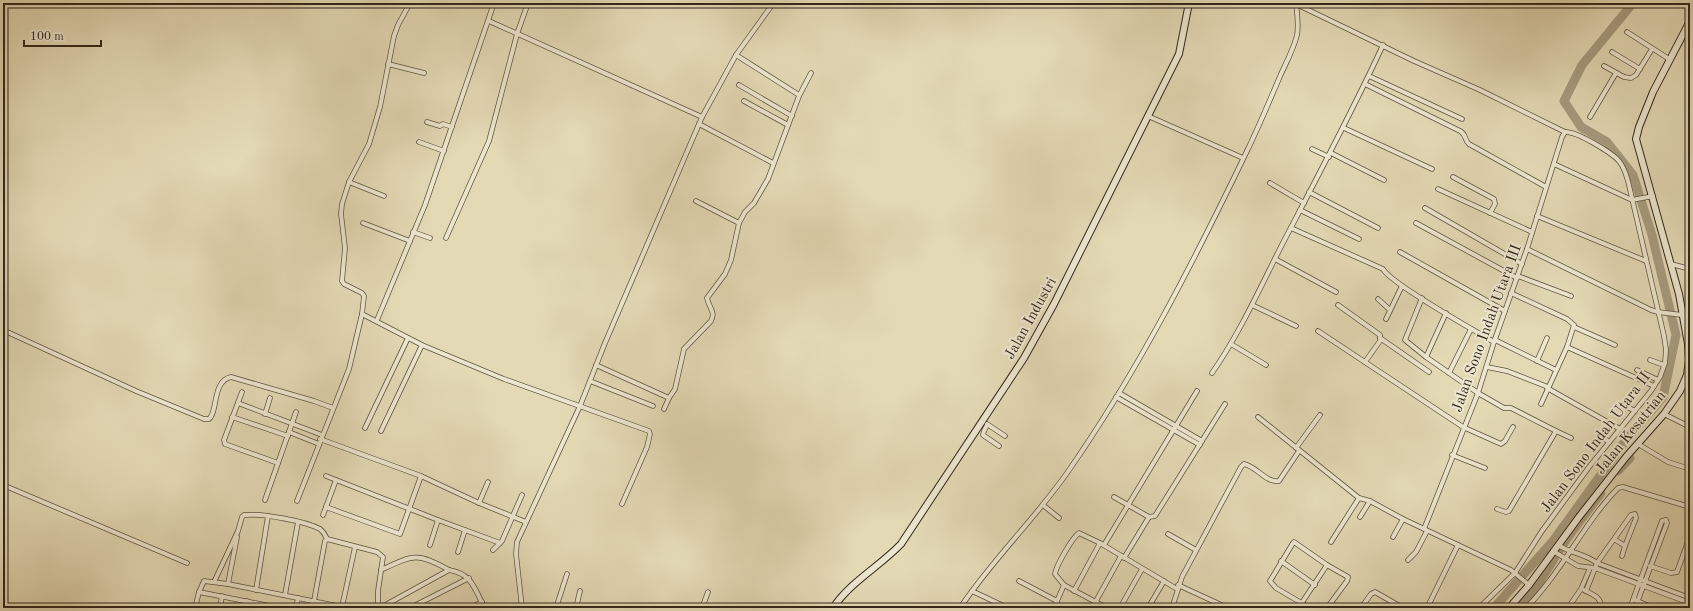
<svg xmlns="http://www.w3.org/2000/svg" width="1693" height="611" viewBox="0 0 1693 611" font-family="'Old Standard TT',serif">
<style>
.lines{fill:none;stroke-linecap:round;stroke-linejoin:round}
.river{stroke:#a79c80;stroke-width:9}
.street-casing{stroke:#5e5441;stroke-width:5.5}
.secondary-casing{stroke:#32271a;stroke-width:8}
.street{stroke:#ede6cf;stroke-width:4}
.secondary{stroke:#ede6cf;stroke-width:6}
.labels{text-anchor:middle;stroke-width:4;stroke-linejoin:round;paint-order:stroke}
.street-label{font-size:15px;fill:#32271a;stroke:#ede6cf}
</style>
<rect width="100%" height="100%" fill="#e3d9b5"/>
<filter id="stains"><feTurbulence type="fractalNoise" baseFrequency=".005" numOctaves="4"/><feColorMatrix values="0 0 0 0 .2 0 0 0 0 .09 0 0 0 0 .02 0 0 0 .5 -.17"/></filter>
<radialGradient id="worn" r=".72"><stop offset=".6" stop-color="#630" stop-opacity="0"/><stop offset="1" stop-color="#630" stop-opacity=".3"/></radialGradient>
<g class="lines">
<g class="river">
<path d="M 1618,471 L 1630,458"/>
<path d="M 1494,608 L 1553,541 L 1626,440 L 1663,397 L 1676,335 L 1652,235 L 1633,175 L 1607,142 L 1581,127 L 1564,101 L 1582,65 L 1633,3"/>
<path d="M 1517,608 C 1537,591 1549,565 1564,543 C 1575,526 1589,510 1601,493"/>
</g>
<g class="street-casing">
<g id="street">
<path d="M 1296,4 L 1414,61 L 1480,90 L 1565,132 C 1576,131 1611,152 1619,161 C 1624,167 1626,174 1628,181 L 1664,336 L 1666,350 L 1665,363 L 1660,377 L 1651,391 L 1589,467 L 1542,531 L 1515,573 L 1479,608"/>
<path d="M 489,21 L 702,117"/>
<path d="M 1627,32 L 1669,59"/>
<path d="M 1612,52 L 1640,69"/>
<path d="M 736,55 L 799,95"/>
<path d="M 388,64 L 424,73"/>
<path d="M 1604,66 L 1624,77 L 1631,78 L 1636,75 L 1652,49"/>
<path d="M 1369,76 L 1462,119"/>
<path d="M 1365,84 L 1460,131 C 1467,135 1464,140 1469,144 L 1546,187"/>
<path d="M 739,85 L 792,116"/>
<path d="M 744,101 L 788,125"/>
<path d="M 1148,116 L 1243,158"/>
<path d="M 1590,117 L 1616,73"/>
<path d="M 427,122 L 440,126 L 443,124 L 452,127"/>
<path d="M 699,124 L 773,163"/>
<path d="M 1344,128 L 1432,169"/>
<path d="M 419,142 L 444,151"/>
<path d="M 1312,149 L 1329,157"/>
<path d="M 1331,153 L 1384,180"/>
<path d="M 1554,164 L 1632,200"/>
<path d="M 1453,177 L 1494,199 L 1495,204 L 1490,213"/>
<path d="M 349,182 L 384,196"/>
<path d="M 1270,183 L 1304,203"/>
<path d="M 1438,189 L 1532,232"/>
<path d="M 1309,192 L 1378,228"/>
<path d="M 1632,200 L 1653,196"/>
<path d="M 696,201 L 739,223"/>
<path d="M 1425,208 L 1522,264"/>
<path d="M 1300,210 L 1359,239"/>
<path d="M 1537,216 L 1646,261"/>
<path d="M 363,223 L 410,241"/>
<path d="M 1416,223 L 1517,278"/>
<path d="M 1291,228 L 1383,269 C 1390,283 1475,331 1494,342"/>
<path d="M 413,232 L 430,238"/>
<path d="M 446,238 L 489,141 L 517,34 L 528,3"/>
<path d="M 1527,249 L 1651,310 L 1658,312 L 1690,316"/>
<path d="M 1400,252 L 1505,311"/>
<path d="M 1275,259 L 1336,292"/>
<path d="M 1671,264 L 1690,269"/>
<path d="M 1518,276 L 1571,296"/>
<path d="M 1511,293 L 1567,319 L 1574,325 L 1567,347 L 1541,404"/>
<path d="M 1422,298 L 1405,340 L 1426,357 L 1478,393 L 1504,408 L 1511,408 L 1556,431 L 1509,511 L 1506,512 L 1497,509"/>
<path d="M 1378,299 L 1390,310"/>
<path d="M 1252,305 L 1296,326"/>
<path d="M 1338,305 L 1380,335 L 1380,341 L 1365,362"/>
<path d="M 362,314 L 364,296 L 362,293 L 344,284 L 342,281 L 345,248 L 341,214 L 342,204 L 349,182 L 369,144 L 380,107 L 394,36 L 398,25 L 410,3"/>
<path d="M 1386,319 L 1402,286"/>
<path d="M 377,320 L 425,205 L 494,3"/>
<path d="M 1574,327 L 1615,345"/>
<path d="M 3,330 L 136,391 L 204,419 L 209,419 C 218,412 212,381 231,377 L 314,401 L 333,408"/>
<path d="M 1318,331 L 1463,427 L 1501,444 L 1505,441 L 1513,427"/>
<path d="M 1380,338 L 1429,372"/>
<path d="M 1495,340 L 1556,370"/>
<path d="M 1231,344 L 1266,365"/>
<path d="M 1567,347 L 1654,386"/>
<path d="M 1426,357 L 1446,313"/>
<path d="M 1650,360 L 1664,365"/>
<path d="M 1537,361 L 1547,338"/>
<path d="M 596,365 L 669,398 L 664,409"/>
<path d="M 1487,367 L 1507,371 L 1548,387"/>
<path d="M 1637,370 L 1658,380"/>
<path d="M 1212,373 C 1242,330 1262,283 1286,237 C 1319,174 1353,110 1383,45"/>
<path d="M 1449,373 L 1471,329"/>
<path d="M 590,381 L 653,406"/>
<path d="M 1547,388 L 1620,429"/>
<path d="M 242,392 L 224,440 L 225,444 L 278,463"/>
<path d="M 1119,393 L 1202,441"/>
<path d="M 1116,397 L 1200,445"/>
<path d="M 669,398 L 675,389 L 684,349 L 711,321 C 716,312 709,308 707,298 L 725,274 L 731,260 L 739,223 L 745,212 L 754,203 L 768,179 L 799,96 L 811,73"/>
<path d="M 238,403 L 322,435"/>
<path d="M 1622,404 L 1635,411"/>
<path d="M 265,414 L 270,398"/>
<path d="M 1664,414 L 1690,427"/>
<path d="M 232,417 L 288,436"/>
<path d="M 1258,417 L 1359,498 L 1370,501 L 1403,519 L 1511,570 L 1529,585"/>
<path d="M 987,424 L 1005,436"/>
<path d="M 987,425 L 984,431 L 983,435 L 999,446"/>
<path d="M 365,428 L 408,338"/>
<path d="M 381,431 L 422,345"/>
<path d="M 1556,431 L 1571,438"/>
<path d="M 289,432 L 319,444"/>
<path d="M 1599,435 L 1609,442"/>
<path d="M 320,439 L 421,476 L 479,503 L 526,522"/>
<path d="M 1638,444 L 1668,462 L 1690,469"/>
<path d="M 1296,448 L 1320,415"/>
<path d="M 1452,455 L 1485,468"/>
<path d="M 326,476 L 438,520 L 500,543"/>
<path d="M 3,485 L 187,563"/>
<path d="M 1114,497 L 1149,517 L 1155,516 L 1225,404"/>
<path d="M 265,500 L 296,412"/>
<path d="M 297,501 L 349,369 L 362,314 L 422,345 L 504,379 L 649,431 L 650,434 L 647,447 L 622,504"/>
<path d="M 479,503 L 488,482"/>
<path d="M 1043,505 L 1059,518"/>
<path d="M 326,507 L 400,534 L 421,476"/>
<path d="M 323,515 L 336,480"/>
<path d="M 1360,517 L 1370,501"/>
<path d="M 1424,529 L 1478,393 L 1494,342 L 1527,249 L 1562,137 L 1565,132"/>
<path d="M 1168,534 L 1196,550"/>
<path d="M 1393,537 L 1403,519"/>
<path d="M 1331,542 L 1359,498"/>
<path d="M 430,545 L 438,520"/>
<path d="M 1104,545 L 1197,391"/>
<path d="M 1558,545 C 1570,553 1585,554 1597,563 L 1690,598"/>
<path d="M 493,550 L 502,541 L 522,495"/>
<path d="M 1553,551 L 1578,566 L 1595,568 L 1690,603"/>
<path d="M 458,552 L 465,530"/>
<path d="M 1622,556 L 1625,546"/>
<path d="M 1124,558 L 1149,517"/>
<path d="M 1408,560 L 1416,552 L 1427,531"/>
<path d="M 1281,561 L 1315,585"/>
<path d="M 1650,566 L 1671,573 L 1677,572 L 1690,536"/>
<path d="M 381,570 C 413,555 417,552 449,570"/>
<path d="M 1019,581 L 1057,601"/>
<path d="M 214,582 L 238,531 L 242,517 L 244,515 C 261,513 305,521 320,529 C 324,532 325,535 327,539"/>
<path d="M 228,584 L 237,537"/>
<path d="M 1178,585 L 1228,608"/>
<path d="M 256,590 L 268,516"/>
<path d="M 1584,590 C 1591,594 1603,597 1600,608"/>
<path d="M 972,591 L 1008,608"/>
<path d="M 1074,591 L 1100,543"/>
<path d="M 1586,591 L 1597,563 L 1631,515 L 1635,514 L 1636,518 L 1625,546 L 1614,539"/>
<path d="M 199,592 L 280,608"/>
<path d="M 285,595 L 298,522"/>
<path d="M 1635,600 L 1654,608"/>
<path d="M 314,601 L 325,541 L 327,539 L 377,552 L 383,557 L 378,591 L 378,608"/>
<path d="M 1096,601 L 1121,556"/>
<path d="M 1301,604 L 1327,565"/>
<path d="M 342,607 L 355,547"/>
<path d="M 195,608 L 199,592 L 204,581 L 228,584 L 347,608"/>
<path d="M 220,608 L 222,596"/>
<path d="M 245,608 L 247,601"/>
<path d="M 296,608 L 298,598"/>
<path d="M 380,608 L 449,570 C 473,574 474,589 485,608"/>
<path d="M 410,608 L 469,578"/>
<path d="M 470,608 L 482,602"/>
<path d="M 522,608 L 516,554 L 517,542 L 580,406 L 605,343 L 702,117 L 736,55 L 772,5"/>
<path d="M 556,608 L 567,574"/>
<path d="M 576,608 L 580,591"/>
<path d="M 702,608 L 708,592"/>
<path d="M 960,608 C 992,560 1034,520 1067,473 C 1137,373 1194,261 1247,151 C 1259,126 1270,100 1281,74 C 1287,61 1294,48 1297,35 C 1299,24 1297,14 1296,3"/>
<path d="M 1054,608 L 1064,585"/>
<path d="M 1107,608 L 1064,585 L 1055,574 C 1056,566 1072,538 1079,533 L 1100,543 L 1177,589"/>
<path d="M 1120,608 L 1142,569"/>
<path d="M 1148,608 L 1164,581"/>
<path d="M 1172,608 L 1182,577 L 1241,467 L 1244,464 C 1256,466 1266,483 1279,481 L 1299,451"/>
<path d="M 1310,608 L 1276,588 L 1270,581 L 1293,543 L 1294,542 L 1327,565 L 1348,577 L 1347,581 L 1327,608"/>
<path d="M 1361,608 L 1371,594 L 1375,592 L 1403,608"/>
<path d="M 1427,608 L 1458,545"/>
<path d="M 1526,608 C 1562,572 1583,524 1618,488 L 1623,487 L 1690,507"/>
<path d="M 1568,608 L 1581,589 L 1590,568"/>
<path d="M 1630,608 L 1662,521 L 1666,520 L 1667,523 L 1635,608"/>
</g>
</g>
<g class="secondary-casing">
<g id="secondary">
<path d="M 833,608 C 850,582 879,567 901,544 L 1024,358 L 1054,304 L 1179,54 L 1189,3"/>
<path d="M 1509,608 L 1529,585 L 1579,517 L 1626,457 L 1664,414 L 1680,391 L 1687,375 L 1689,360 L 1688,344 L 1679,294 L 1636,139 L 1639,127 L 1653,92 L 1690,21"/>
</g>
</g>
<use href="#street" class="street"/>
<use href="#secondary" class="secondary"/>
</g>
<g class="labels">
<g class="street-label">
<text transform="translate(1030 318) rotate(-61)" y="5">Jalan Industri</text>
<text transform="translate(1486 328) rotate(-70)" y="5">Jalan Sono Indah Utara III</text>
<text transform="translate(1630 432) rotate(-51)" y="5">Jalan Kesatrian</text>
<text transform="translate(1595 442) rotate(-53)" y="5">Jalan Sono Indah Utara II</text>
</g>
</g>
<rect width="1693" height="611" fill="none" stroke="#e3d9b5" stroke-width="16"/>
<rect x="4" y="4" width="1685" height="603" fill="none" stroke="#32271a" stroke-width="2"/>
<rect x="8" y="8" width="1677" height="595" fill="none" stroke="#32271a"/>
<path d="M24 40v6h77v-6" fill="none" stroke="#32271a" stroke-width="2"/>
<text x="30" y="40" font-size="12" fill="#32271a" stroke="#ede6cf" stroke-width="3" paint-order="stroke">100 m</text>
<rect width="100%" height="100%" filter="url(#stains)"/>
<rect width="100%" height="100%" fill="url(#worn)"/>
</svg>
